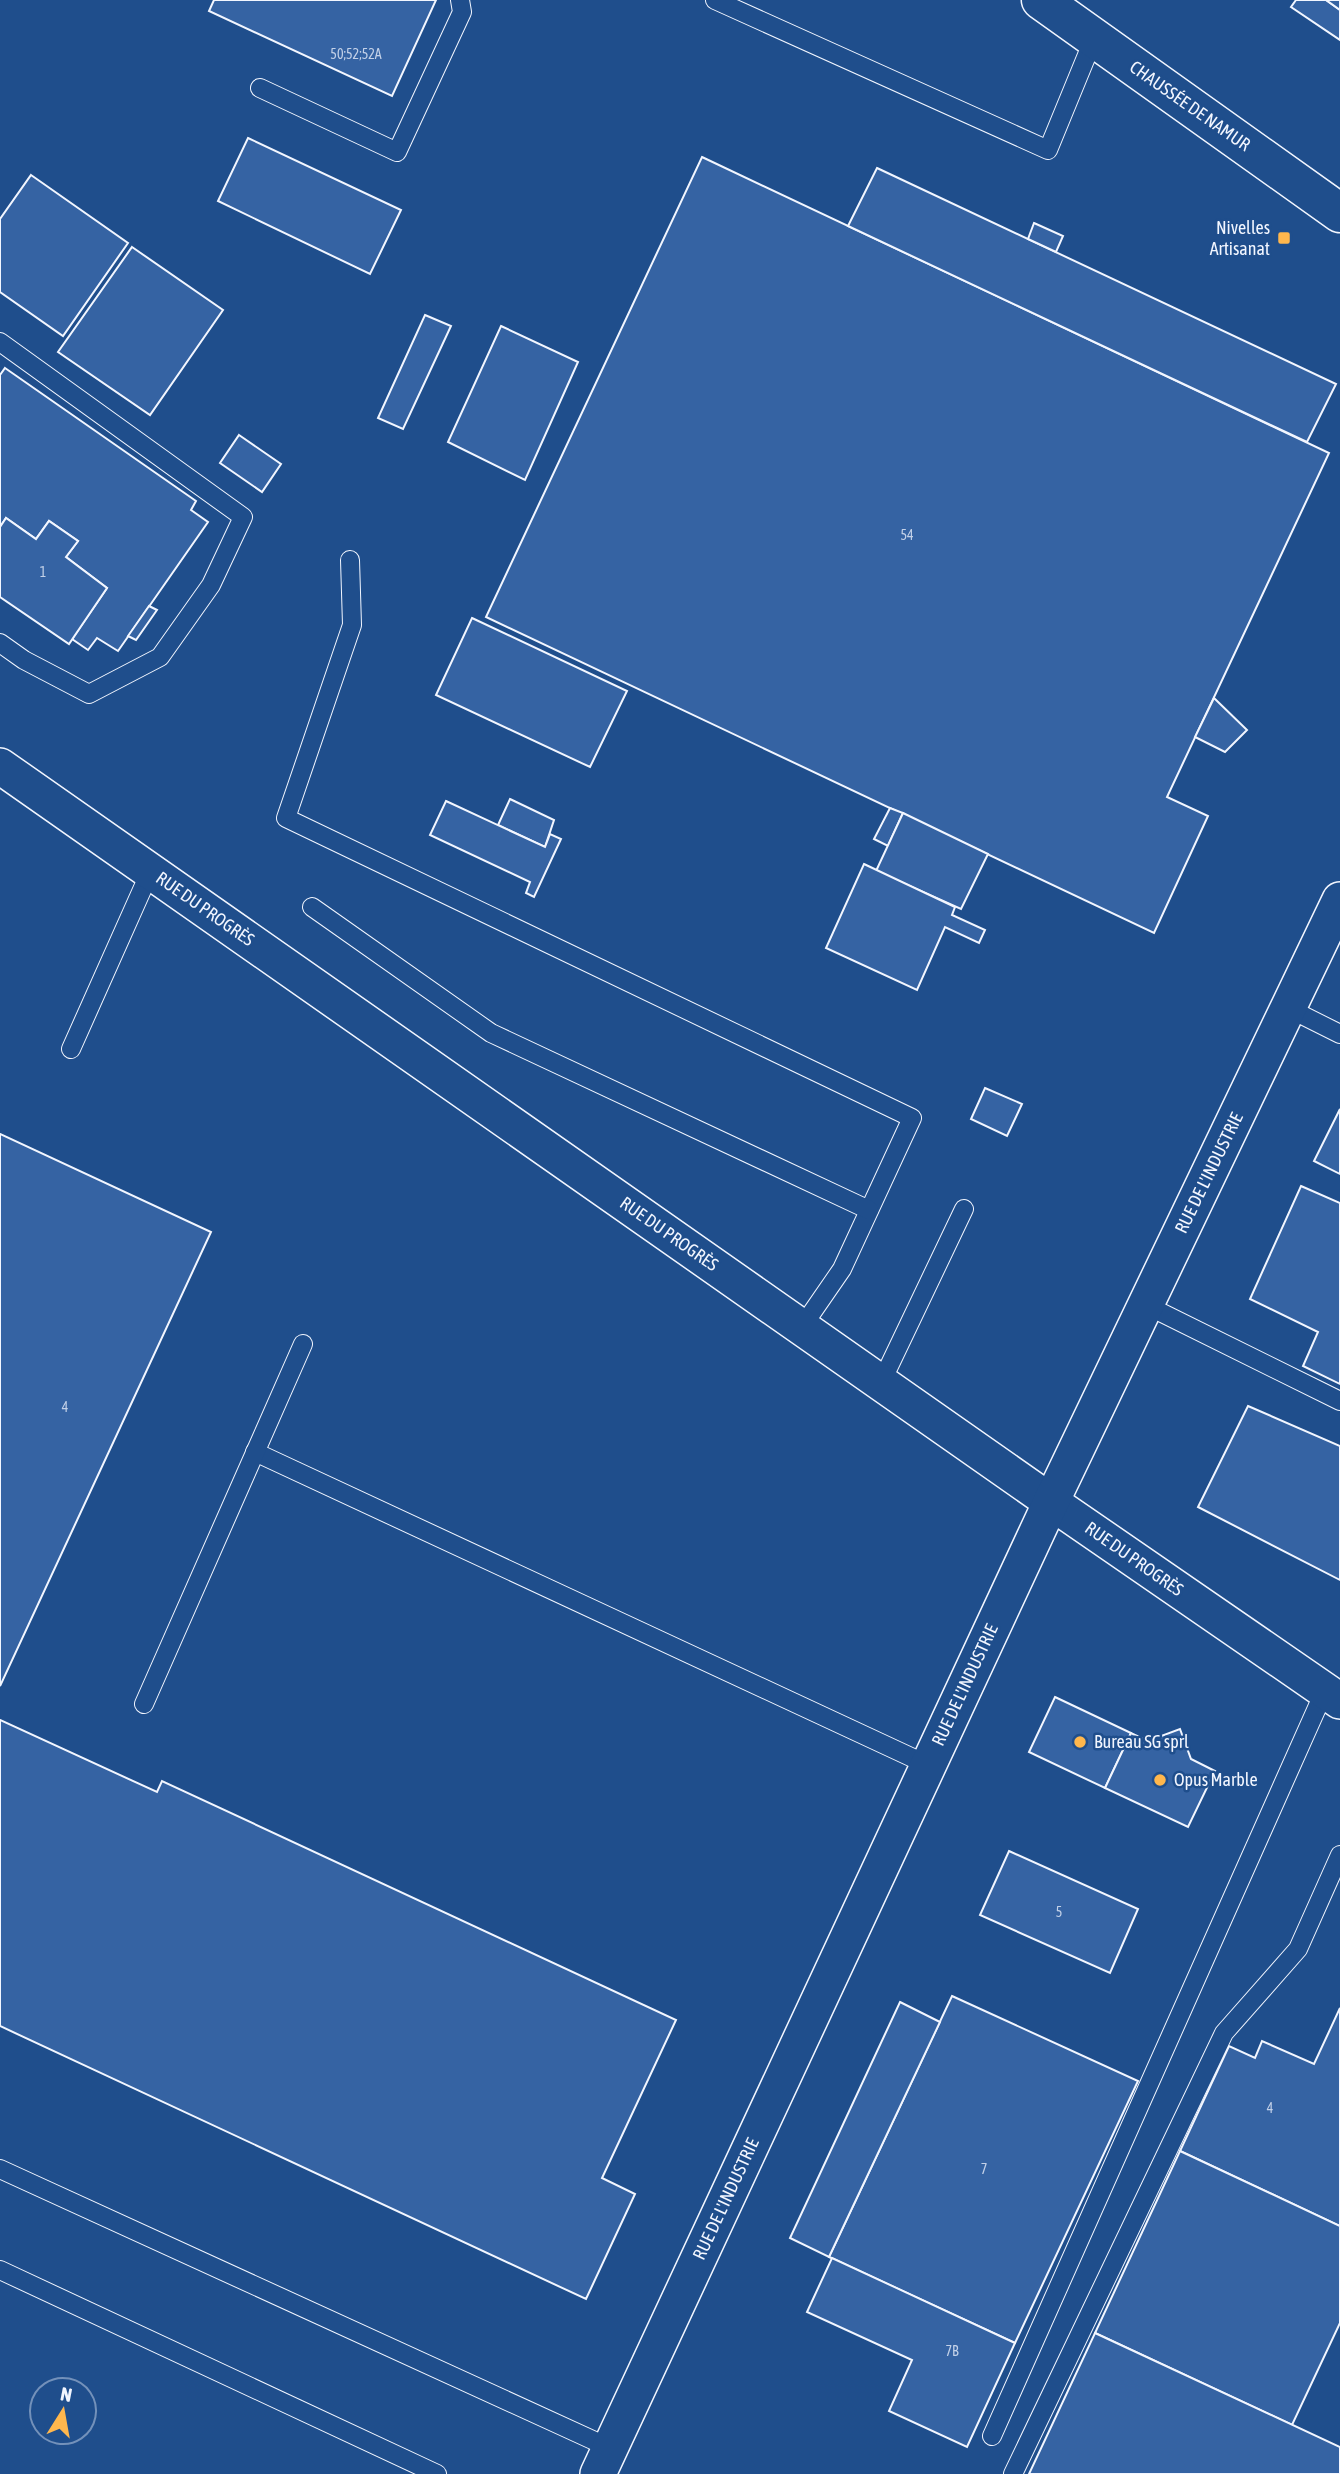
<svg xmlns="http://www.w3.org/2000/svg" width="1340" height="2474" viewBox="0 0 1340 2474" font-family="'Asap Condensed',sans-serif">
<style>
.building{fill:#3563a3;stroke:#f2f6ff;stroke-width:2}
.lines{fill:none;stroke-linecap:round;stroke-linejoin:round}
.lane-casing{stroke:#f2f6ff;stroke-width:20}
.street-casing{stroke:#f2f6ff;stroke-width:38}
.secondary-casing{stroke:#f2f6ff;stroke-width:41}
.lane{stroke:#1f4e8c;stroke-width:18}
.street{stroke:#1f4e8c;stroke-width:35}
.secondary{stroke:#1f4e8c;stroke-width:38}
.poi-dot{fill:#ffb74d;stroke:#1f4e8c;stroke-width:2.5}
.labels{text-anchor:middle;stroke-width:5;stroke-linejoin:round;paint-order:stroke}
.number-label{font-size:14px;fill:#c3d1e8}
.street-label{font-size:18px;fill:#f2f6ff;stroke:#1f4e8c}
.poi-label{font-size:18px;fill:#f2f6ff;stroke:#1f4e8c;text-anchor:start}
</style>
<rect width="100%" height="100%" fill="#1f4e8c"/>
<g class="building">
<path d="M 214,0 L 436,0 L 392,96 L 209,11 Z"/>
<path d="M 1296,0 L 1326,0 L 1340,10 L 1340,40 L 1291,7 Z"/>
<path d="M 1326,0 L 1340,0 L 1340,10 Z"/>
<path d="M 248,138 L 401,210 L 370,274 L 218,201 Z"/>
<path d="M 702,157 L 1329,453 L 1167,797 L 1208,816 L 1154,933 L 486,617 Z"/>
<path d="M 877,168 L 1336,384 L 1307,442 L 848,226 Z"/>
<path d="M 31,175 L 128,243 L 63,336 L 0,292 L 0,219 Z"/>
<path d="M 1034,223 L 1063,236 L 1056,252 L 1028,239 Z"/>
<path d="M 132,247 L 223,310 L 150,415 L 58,352 Z"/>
<path d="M 425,315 L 451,326 L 403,429 L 378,418 Z"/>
<path d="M 501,326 L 578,362 L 525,480 L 448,442 Z"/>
<path d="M 5,368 L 196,501 L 191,510 L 208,522 L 118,651 L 97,638 L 88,650 L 72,639 L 107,588 L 66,557 L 78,541 L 49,521 L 36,539 L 6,518 L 0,527 L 0,375 Z"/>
<path d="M 239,435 L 281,464 L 262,492 L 220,463 Z"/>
<path d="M 6,518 L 36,539 L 49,521 L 78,541 L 66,557 L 107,588 L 69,644 L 0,597 L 0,527 Z"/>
<path d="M 149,606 L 157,610 L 136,640 L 128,636 Z"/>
<path d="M 472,618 L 627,691 L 590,767 L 436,695 Z"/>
<path d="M 1214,698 L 1247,730 L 1225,752 L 1195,737 Z"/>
<path d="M 510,799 L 554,820 L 545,847 L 498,825 Z"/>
<path d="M 446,801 L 545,847 L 550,834 L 561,839 L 534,897 L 526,893 L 530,882 L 430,835 Z"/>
<path d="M 890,808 L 903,813 L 888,846 L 874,839 Z"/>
<path d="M 903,813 L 988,854 L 961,909 L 876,871 Z"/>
<path d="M 864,864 L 955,907 L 952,915 L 985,930 L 979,943 L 945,927 L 917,990 L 826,948 Z"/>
<path d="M 985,1088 L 1022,1104 L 1007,1136 L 971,1119 Z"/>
<path d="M 1340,1109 L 1340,1174 L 1314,1161 Z"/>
<path d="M 0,1134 L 211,1232 L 0,1686 Z"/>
<path d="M 1301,1186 L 1340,1203 L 1340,1384 L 1303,1366 L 1318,1332 L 1250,1299 Z"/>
<path d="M 1248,1406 L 1340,1446 L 1340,1580 L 1198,1507 Z"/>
<path d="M 1055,1697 L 1131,1733 L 1105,1788 L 1029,1752 Z"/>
<path d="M 0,1720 L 157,1792 L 162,1781 L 676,2020 L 602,2178 L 635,2194 L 586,2299 L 0,2026 Z"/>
<path d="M 1180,1729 L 1191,1759 L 1215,1771 L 1188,1827 L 1105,1788 L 1131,1733 L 1148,1741 Z"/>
<path d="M 1009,1851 L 1138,1909 L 1110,1973 L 980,1915 Z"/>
<path d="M 952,1996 L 1138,2081 L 1015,2343 L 829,2257 Z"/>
<path d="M 900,2002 L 940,2022 L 829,2257 L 790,2238 Z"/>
<path d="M 1340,2008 L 1340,2226 L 1180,2151 L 1229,2046 L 1255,2058 L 1262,2041 L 1314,2064 Z"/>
<path d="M 1180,2151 L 1340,2226 L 1340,2323 L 1292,2425 L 1095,2333 Z"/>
<path d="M 832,2258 L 1015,2343 L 967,2447 L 889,2411 L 912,2360 L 807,2312 Z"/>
<path d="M 1095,2333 L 1340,2447 L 1340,2474 L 1029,2474 Z"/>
</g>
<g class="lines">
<g class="lane-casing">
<g id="lane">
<path d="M 715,0 L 1048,150 L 1094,38"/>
<path d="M 260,88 L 397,152 L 462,12 L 460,0"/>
<path d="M 0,342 L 243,517 L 211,585 L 160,657 L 89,694 L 24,660 L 0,643"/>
<path d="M 350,560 L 352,625 L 286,818 L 912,1118 L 842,1269 L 802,1327"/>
<path d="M 312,907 L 491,1033 L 869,1210"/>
<path d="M 1288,1008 L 1340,1034"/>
<path d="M 71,1049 L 150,872"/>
<path d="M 1146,1305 L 1340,1401"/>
<path d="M 881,1383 L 964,1209"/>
<path d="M 255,1452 L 928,1765"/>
<path d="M 144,1704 L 303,1344"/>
<path d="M 0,2169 L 610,2448"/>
<path d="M 0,2270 L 437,2474"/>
<path d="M 992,2436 L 1325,1690"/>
<path d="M 1013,2474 L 1224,2033 L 1298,1949 L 1340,1855"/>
</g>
</g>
<g class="street-casing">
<g id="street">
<path d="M 0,766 L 1051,1502 L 1340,1701"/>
<path d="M 598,2474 L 1051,1502 L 1340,900"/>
</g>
</g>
<g class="secondary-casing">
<path id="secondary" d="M 1041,0 L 1340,213"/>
</g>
<use href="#lane" class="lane"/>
<use href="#street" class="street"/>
<use href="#secondary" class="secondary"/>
</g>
<g class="poi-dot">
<rect x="1277" y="231" width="14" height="14" rx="3.5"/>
<circle cx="1080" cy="1742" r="7"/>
<circle cx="1160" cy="1780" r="7"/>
</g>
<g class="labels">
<g class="number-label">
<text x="356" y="59">50;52;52A</text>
<text x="907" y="540">54</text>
<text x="43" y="577">1</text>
<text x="65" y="1412">4</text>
<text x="1059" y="1917">5</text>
<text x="1270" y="2113">4</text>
<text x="984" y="2174">7</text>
<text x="952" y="2356">7B</text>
</g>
<g class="street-label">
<text transform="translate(1190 106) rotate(35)" y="6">CHAUSSÉE DE NAMUR</text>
<text transform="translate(205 909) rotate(35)" y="6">RUE DU PROGRÈS</text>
<text transform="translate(1209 1173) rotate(-64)" y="6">RUE DE L'INDUSTRIE</text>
<text transform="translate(669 1234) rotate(35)" y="6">RUE DU PROGRÈS</text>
<text transform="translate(1134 1559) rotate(35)" y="6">RUE DU PROGRÈS</text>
<text transform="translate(965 1685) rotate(-65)" y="6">RUE DE L'INDUSTRIE</text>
<text transform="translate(726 2199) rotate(-65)" y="6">RUE DE L'INDUSTRIE</text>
</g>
<g class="poi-label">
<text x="1270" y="234" text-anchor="end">Nivelles<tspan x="1270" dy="21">Artisanat</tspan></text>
<text x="1094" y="1748">Bureau SG sprl</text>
<text x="1174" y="1786">Opus Marble</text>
</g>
</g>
<g transform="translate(63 2411) rotate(11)"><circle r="33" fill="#1f4e8c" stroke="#7391ba" stroke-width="2"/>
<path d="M0-5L12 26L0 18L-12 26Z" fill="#ffb74d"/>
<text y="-10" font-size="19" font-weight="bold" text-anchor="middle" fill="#f2f6ff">N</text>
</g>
</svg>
